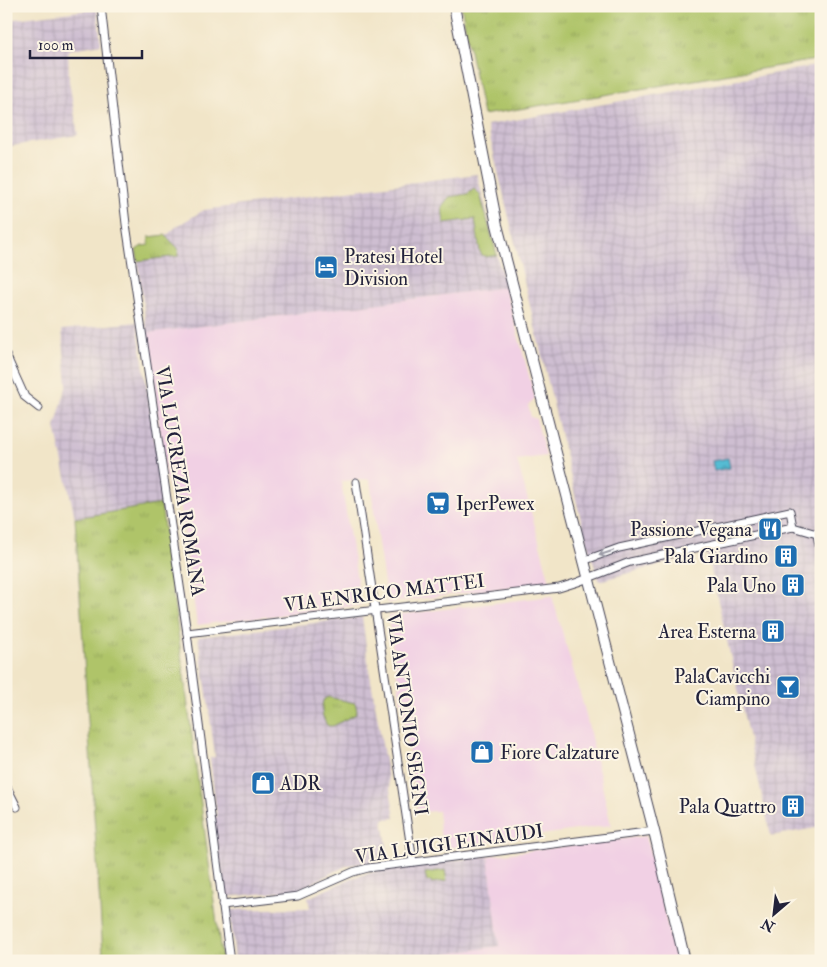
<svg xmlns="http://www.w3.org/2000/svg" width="827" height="967" viewBox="0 0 827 967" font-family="'IM FELL Double Pica',serif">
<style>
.built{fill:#f1d0e4}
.industrial{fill:url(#industrial-grid)}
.grass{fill:url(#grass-tufts);stroke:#687352}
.water{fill:url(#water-waves);stroke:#3c6f87}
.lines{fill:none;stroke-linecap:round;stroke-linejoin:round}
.street-casing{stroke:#413f50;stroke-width:9}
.secondary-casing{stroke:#413f50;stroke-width:12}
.street{stroke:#fff;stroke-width:7}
.secondary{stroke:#fff;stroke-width:10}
.oneway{stroke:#9c9ca7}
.labels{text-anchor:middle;stroke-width:4;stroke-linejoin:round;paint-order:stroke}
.poi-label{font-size:19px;fill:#22223b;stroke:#fcf5e5;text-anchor:end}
.street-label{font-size:19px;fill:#22223b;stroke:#fcf5e5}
</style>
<defs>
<pattern id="industrial-grid" width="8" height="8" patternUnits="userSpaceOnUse" patternTransform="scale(1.25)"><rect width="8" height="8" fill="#cebed1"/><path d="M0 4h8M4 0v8" fill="none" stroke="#b1a3b4"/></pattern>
<pattern id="grass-tufts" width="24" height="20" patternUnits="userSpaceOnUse" patternTransform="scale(1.25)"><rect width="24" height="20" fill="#afc469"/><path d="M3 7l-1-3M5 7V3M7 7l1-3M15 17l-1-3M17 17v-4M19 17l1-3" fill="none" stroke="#96a85c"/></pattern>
<pattern id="water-waves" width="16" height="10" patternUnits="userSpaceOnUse" patternTransform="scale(1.25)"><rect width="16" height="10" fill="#55bcd3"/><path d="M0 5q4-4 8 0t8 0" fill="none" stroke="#4698ac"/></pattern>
</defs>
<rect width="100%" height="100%" fill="#fcf5e5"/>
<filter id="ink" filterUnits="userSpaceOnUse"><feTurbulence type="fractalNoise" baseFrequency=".02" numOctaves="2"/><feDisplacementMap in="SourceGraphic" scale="10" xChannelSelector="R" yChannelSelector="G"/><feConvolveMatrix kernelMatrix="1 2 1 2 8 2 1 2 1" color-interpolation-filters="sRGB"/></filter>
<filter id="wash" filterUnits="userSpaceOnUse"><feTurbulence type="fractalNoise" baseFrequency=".0096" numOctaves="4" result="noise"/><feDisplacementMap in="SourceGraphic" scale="20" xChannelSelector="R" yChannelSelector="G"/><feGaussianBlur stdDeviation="1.12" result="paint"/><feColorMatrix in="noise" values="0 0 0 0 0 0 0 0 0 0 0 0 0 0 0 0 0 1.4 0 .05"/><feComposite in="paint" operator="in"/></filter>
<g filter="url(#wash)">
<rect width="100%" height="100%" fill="#f1e5c8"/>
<g class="built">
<path d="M 505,287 L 535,398 L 528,405 L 531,417 L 536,419 L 546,456 L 517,460 L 550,582 L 387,603 L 378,542 L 370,479 L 341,481 L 361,605 L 197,625 L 180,501 L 172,501 L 165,469 L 147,333 Z"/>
<path d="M 552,596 L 585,711 L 611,825 L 442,849 L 438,811 L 418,812 L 388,616 Z"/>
<path d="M 646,836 L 676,961 L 447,961 L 446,954 L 499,946 L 488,856 Z"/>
</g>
<g class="industrial">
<path d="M 97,9 L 101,44 L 68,50 L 69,81 L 78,135 L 6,147 L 6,20 Z"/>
<path d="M 821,65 L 821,827 L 771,836 L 707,552 L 599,581 L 584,533 L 487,125 Z"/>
<path d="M 477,174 L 505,287 L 147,333 L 138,262 L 177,226 L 204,210 Z"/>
<path d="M 137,322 L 164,504 L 75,518 L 55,427 L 67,384 L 62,330 Z"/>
<path d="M 362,617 L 370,675 L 395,818 L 383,819 L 389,861 L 348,865 L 298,890 L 226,897 L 213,818 L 217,817 L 210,758 L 215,757 L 207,694 L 198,637 Z"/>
<path d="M 488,856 L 499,946 L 446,954 L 447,961 L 235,961 L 230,910 L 310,908 L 308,898 L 352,878 L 381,870 Z"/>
</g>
<g class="grass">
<path d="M 461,6 L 821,6 L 821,59 L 483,115 Z"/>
<path d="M 474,189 L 480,194 L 497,255 L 487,257 L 482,255 L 480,252 L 475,219 L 444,223 L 442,207 L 449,197 L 467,194 Z"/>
<path d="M 165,235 L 178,248 L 179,256 L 138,261 L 136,250 L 142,246 L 149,245 L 149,237 Z"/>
<path d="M 161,504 L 222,961 L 109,961 L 103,955 L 75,518 Z"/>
<path d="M 328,697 L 355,703 L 357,710 L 356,714 L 333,726 L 328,726 C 322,720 320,706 324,699 Z"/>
<path d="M 445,870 L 447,881 L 431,883 L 431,881 L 427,882 L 425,873 Z"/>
</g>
<path class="water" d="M 728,458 L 730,468 L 714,471 L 712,461 Z"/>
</g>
<g filter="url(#ink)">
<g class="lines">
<g class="street-casing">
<g id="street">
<path d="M 101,6 L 126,224 L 187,633 L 230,961"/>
<path d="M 6,355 L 25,397 L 39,408"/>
<path d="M 356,482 L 413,862"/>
<path d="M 817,534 L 821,556"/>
<path d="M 583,561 L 619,548 L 790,511 L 793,527"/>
<path d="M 187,633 L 559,588 L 578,582 L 630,562 L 793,527 L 817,534 L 821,533"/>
<path d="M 6,785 L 17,807"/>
<path d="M 222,905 L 298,896 L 353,872 L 368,868 L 654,831"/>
</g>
</g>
<g class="secondary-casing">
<path id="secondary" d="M 454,6 L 497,225 L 654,831 L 685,961"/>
</g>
<use href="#street" class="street"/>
<use href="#secondary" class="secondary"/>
</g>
<defs><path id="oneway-shaft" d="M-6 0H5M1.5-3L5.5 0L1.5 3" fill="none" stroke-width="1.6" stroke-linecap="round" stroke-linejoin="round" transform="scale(1.25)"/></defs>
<use class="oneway" href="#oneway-shaft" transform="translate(606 553) rotate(162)"/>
</g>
<defs>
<g id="hotel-square" transform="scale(1.25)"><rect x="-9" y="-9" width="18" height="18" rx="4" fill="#1f6fb2" stroke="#fcf5e5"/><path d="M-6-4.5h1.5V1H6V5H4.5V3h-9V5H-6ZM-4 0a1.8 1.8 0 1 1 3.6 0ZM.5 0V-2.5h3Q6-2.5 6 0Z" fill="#fff"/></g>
<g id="supermarket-square" transform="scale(1.25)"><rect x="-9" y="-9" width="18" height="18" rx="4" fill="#1f6fb2" stroke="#fcf5e5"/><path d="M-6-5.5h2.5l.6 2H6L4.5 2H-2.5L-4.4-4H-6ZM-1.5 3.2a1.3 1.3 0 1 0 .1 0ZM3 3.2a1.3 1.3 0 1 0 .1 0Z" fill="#fff"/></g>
<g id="restaurant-square" transform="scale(1.25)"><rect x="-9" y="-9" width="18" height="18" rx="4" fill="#1f6fb2" stroke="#fcf5e5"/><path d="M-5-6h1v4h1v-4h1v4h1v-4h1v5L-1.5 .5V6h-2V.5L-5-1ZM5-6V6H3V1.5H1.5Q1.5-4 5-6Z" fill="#fff"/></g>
<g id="building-square" transform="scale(1.25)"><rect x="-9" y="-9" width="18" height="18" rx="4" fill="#1f6fb2" stroke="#fcf5e5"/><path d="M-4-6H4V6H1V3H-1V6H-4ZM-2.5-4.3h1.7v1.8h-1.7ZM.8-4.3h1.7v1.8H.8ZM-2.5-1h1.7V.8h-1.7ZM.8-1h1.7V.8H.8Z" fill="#fff"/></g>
<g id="bar-square" transform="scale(1.25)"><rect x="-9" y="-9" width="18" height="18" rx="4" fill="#1f6fb2" stroke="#fcf5e5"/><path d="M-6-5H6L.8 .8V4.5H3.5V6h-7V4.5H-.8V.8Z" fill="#fff"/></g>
<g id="shop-square" transform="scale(1.25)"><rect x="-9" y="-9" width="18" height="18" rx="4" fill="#1f6fb2" stroke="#fcf5e5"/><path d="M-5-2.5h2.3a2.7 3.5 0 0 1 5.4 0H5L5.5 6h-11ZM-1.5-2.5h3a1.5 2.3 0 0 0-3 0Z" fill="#fff"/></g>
</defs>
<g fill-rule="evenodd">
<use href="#hotel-square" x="326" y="267"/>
<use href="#supermarket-square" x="438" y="503"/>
<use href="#restaurant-square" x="770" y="529"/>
<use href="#building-square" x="786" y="556"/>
<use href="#building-square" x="793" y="585"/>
<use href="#building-square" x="773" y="631"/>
<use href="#bar-square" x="788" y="687"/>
<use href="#shop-square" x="482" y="752"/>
<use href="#shop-square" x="263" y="783"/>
<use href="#building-square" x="793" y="806"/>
</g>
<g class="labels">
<g class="poi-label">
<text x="344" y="263" text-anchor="start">Pratesi Hotel<tspan x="344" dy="22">Division</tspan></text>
<text x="456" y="510" text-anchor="start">IperPewex</text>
<text x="752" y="536">Passione Vegana</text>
<text x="768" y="563">Pala Giardino</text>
<text x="776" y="592">Pala Uno</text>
<text x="756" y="638">Area Esterna</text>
<text x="770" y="683">PalaCavicchi<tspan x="770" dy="22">Ciampino</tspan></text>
<text x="500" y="759" text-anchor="start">Fiore Calzature</text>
<text x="280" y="790" text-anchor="start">ADR</text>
<text x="776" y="813">Pala Quattro</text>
</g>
<g class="street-label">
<text transform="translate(181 481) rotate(81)" y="7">VIA LUCREZIA ROMANA</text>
<text transform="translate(384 592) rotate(-7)" y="7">VIA ENRICO MATTEI</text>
<text transform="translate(408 714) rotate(82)" y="7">VIA ANTONIO SEGNI</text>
<text transform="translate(449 843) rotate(-8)" y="7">VIA LUIGI EINAUDI</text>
</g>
</g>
<rect width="827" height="967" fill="none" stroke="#fcf5e5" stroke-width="25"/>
<g transform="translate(774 914) rotate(208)" stroke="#fcf5e5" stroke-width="4" paint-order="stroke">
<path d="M0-4L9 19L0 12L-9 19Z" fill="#22223b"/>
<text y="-8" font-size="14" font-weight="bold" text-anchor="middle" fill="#22223b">N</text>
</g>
<path d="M30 50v8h112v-8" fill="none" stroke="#22223b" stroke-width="2.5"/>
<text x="38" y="50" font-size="15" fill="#22223b" stroke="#fcf5e5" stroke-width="4" paint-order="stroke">100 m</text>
</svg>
